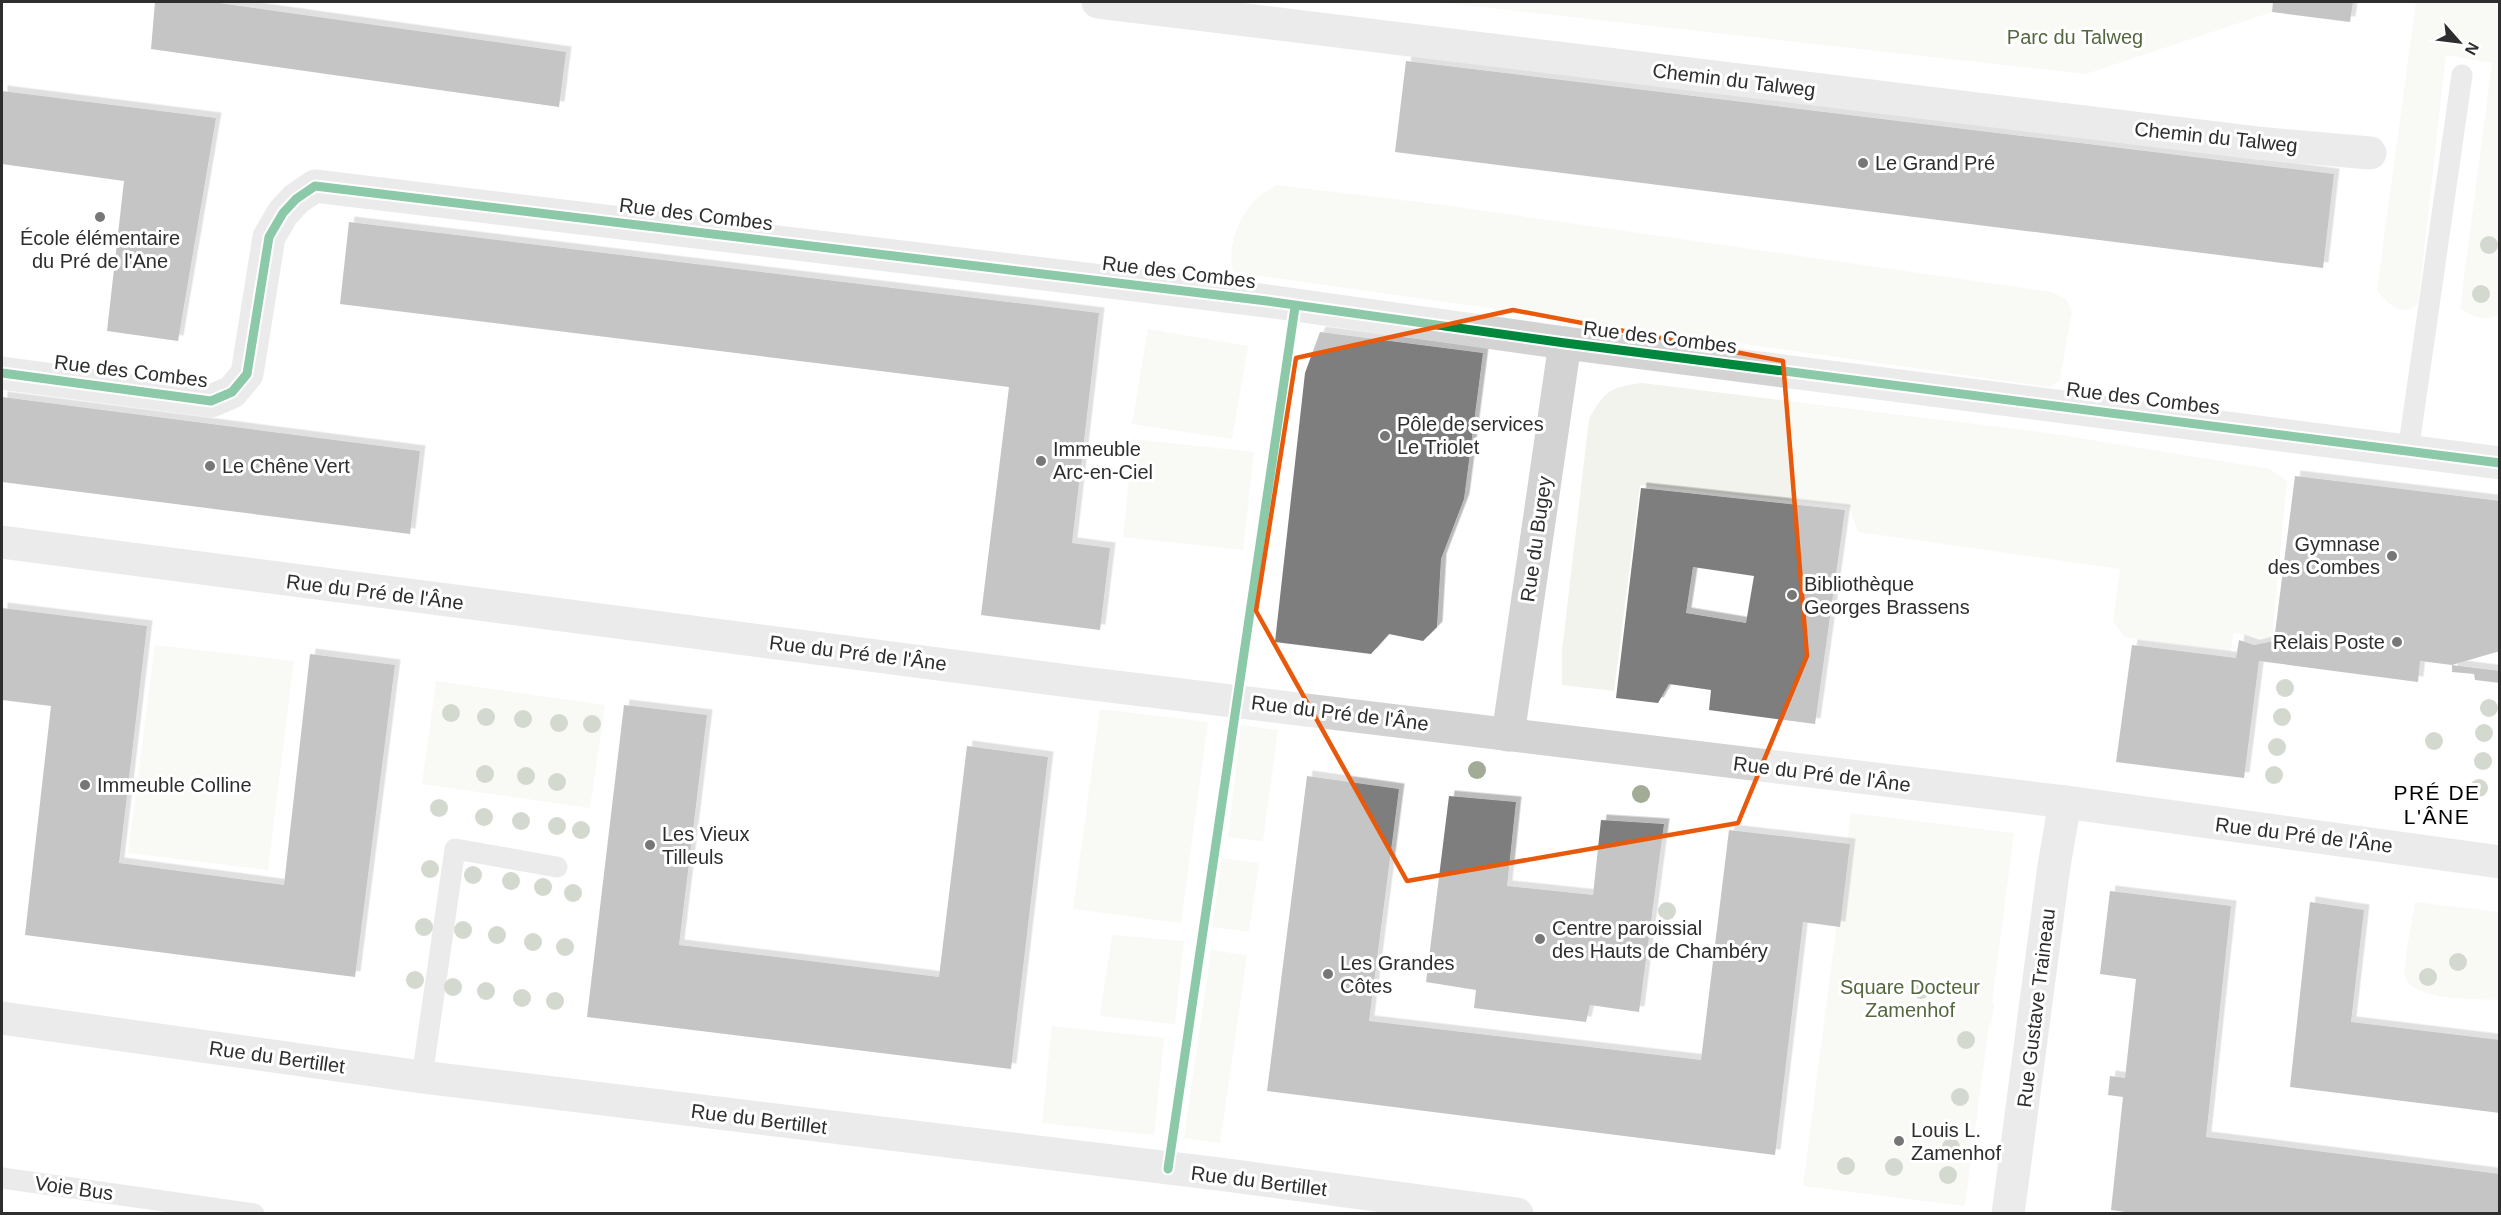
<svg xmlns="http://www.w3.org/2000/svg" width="2501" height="1215" viewBox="0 0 2501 1215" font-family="Arial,sans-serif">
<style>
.green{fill:#f1f3ec}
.building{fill:#7e7e7e;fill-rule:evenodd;filter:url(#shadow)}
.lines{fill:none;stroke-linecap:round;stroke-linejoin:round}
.lane{stroke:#d3d3d3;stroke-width:21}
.street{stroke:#d3d3d3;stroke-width:33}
.cycleway-casing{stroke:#fff;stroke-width:13}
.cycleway{stroke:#00873e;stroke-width:9}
.tree{fill:#a1ab95}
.marked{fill:none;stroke:#e8590c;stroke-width:4.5;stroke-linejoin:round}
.poi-dot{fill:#777;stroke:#fff;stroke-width:2}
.labels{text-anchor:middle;stroke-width:6;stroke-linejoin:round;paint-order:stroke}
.park-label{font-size:20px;fill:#54673e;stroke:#fff}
.street-label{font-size:20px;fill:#2e2e2e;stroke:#fff}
.poi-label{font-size:20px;fill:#2e2e2e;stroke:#fff;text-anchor:start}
.neighbourhood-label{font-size:21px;letter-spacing:1.5px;fill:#000;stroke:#fff}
</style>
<defs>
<filter id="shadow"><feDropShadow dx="5.5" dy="-5.5" stdDeviation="0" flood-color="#0004"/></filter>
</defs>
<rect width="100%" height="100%" fill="#fff"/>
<g class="green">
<path d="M 1436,2 L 2273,2 L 2272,12 L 2086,74 Z"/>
<path d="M 2416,2 L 2499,2 L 2500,315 C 2483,321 2474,318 2460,308 L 2492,63 L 2446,55 L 2418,304 C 2403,318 2386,304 2377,289 Z"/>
<path d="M 1277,185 L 1451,206 L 2051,292 L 2066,299 L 2072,311 L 2060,380 L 2050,387 L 1233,272 C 1227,247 1238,217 1257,198 C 1262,193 1271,189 1277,185 Z"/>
<path d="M 1148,329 L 1248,346 L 1232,439 L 1132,424 Z"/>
<path d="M 1642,383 L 2048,433 L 2270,469 L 2287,481 L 2272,639 L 2233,633 L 2231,652 L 2125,637 L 2113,622 L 2120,569 L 1858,532 L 1849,507 L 1640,485 L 1614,691 L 1562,685 L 1562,651 L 1589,419 C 1605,391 1610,387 1642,383 Z"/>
<path d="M 1133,439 L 1254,452 L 1243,550 L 1123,537 Z"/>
<path d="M 155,645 L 294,661 L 268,870 L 128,853 Z"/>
<path d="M 436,681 L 605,705 L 590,808 L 422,784 Z"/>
<path d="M 1100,709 L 1208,722 L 1181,923 L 1073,909 Z"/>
<path d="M 1241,725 L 1278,730 L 1263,841 L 1228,837 Z"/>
<path d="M 1851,813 L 2014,833 L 1992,1003 L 1994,1004 L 1991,1025 L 1989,1025 L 1965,1206 L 1803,1186 Z"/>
<path d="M 1222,858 L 1259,863 L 1249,932 L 1212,927 Z"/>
<path d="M 2415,902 L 2499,912 L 2499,1000 C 2479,999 2409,1001 2405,976 C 2403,964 2413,917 2415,902 Z"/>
<path d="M 1112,935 L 1184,941 L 1175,1024 L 1100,1016 Z"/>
<path d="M 1211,950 L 1247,955 L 1220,1143 L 1184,1138 Z"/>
<path d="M 1052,1026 L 1164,1038 L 1154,1135 L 1042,1123 Z"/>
</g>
<g class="building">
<path d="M 155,2 L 212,2 L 566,52 L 559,107 L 151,49 Z"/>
<path d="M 2273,2 L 2353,2 L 2350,22 L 2272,12 Z"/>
<path d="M 1406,61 L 2334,174 L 2323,268 L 1395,152 Z"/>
<path d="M 2,91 L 216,118 L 178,341 L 107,331 L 124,181 L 2,164 Z"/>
<path d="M 349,222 L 1099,313 L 1072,543 L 1110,548 L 1100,630 L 981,615 L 1009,387 L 340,304 Z"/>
<path d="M 1320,332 L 1483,353 L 1464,499 L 1441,559 L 1437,627 L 1423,641 L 1389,634 L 1371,654 L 1275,642 L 1305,373 Z"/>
<path d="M 2,397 L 420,451 L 410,534 L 2,482 Z"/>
<path d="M 2295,476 L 2500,501 L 2500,651 L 2452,665 L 2420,661 L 2418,682 L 2259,661 L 2244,778 L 2116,762 L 2132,645 L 2236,658 L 2239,640 L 2254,645 L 2274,641 Z"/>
<path d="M 1641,488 L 1845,510 L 1815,724 L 1709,710 L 1711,690 L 1669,684 L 1658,703 L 1616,698 ZM 1693,567 L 1754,576 L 1746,623 L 1686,613 Z"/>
<path d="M 2,608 L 147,626 L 119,863 L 284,885 L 310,654 L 395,665 L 355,977 L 25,935 L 51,706 L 2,700 Z"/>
<path d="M 2452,665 L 2500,671 L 2500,683 L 2475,680 L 2474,674 L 2452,672 Z"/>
<path d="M 624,705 L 707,715 L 679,945 L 939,977 L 967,746 L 1048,757 L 1011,1069 L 587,1017 Z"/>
<path d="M 1307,776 L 1399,789 L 1369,1021 L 1701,1060 L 1729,830 L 1850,844 L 1840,927 L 1803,922 L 1775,1155 L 1267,1091 Z"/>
<path d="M 1449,796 L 1516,802 L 1507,886 L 1593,895 L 1601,820 L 1664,824 L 1639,1012 L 1590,1005 L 1586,1022 L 1474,1008 L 1476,990 L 1426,982 Z"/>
<path d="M 2110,891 L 2231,906 L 2206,1137 L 2500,1174 L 2500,1214 L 2140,1214 L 2111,1210 L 2123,1097 L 2108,1095 L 2110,1076 L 2125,1078 L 2136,979 L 2100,974 Z"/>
<path d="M 2310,902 L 2364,910 L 2351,1022 L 2500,1040 L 2500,1113 L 2290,1087 Z"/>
</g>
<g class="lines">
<g class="lane">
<path d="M 2408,452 L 2462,75"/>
<path d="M 422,1077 L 455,849 L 557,867"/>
<path d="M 2,1178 L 254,1214"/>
</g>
<g class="street">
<path d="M 1098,2 L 2257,143 L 2370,153"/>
<path d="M 2,373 L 211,401 L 232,392 L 247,374 L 269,237 L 283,213 L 296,199 L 315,186 L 1267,301 L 1565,343 L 2500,463"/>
<path d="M 2,542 L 1084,683 L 2065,802 L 2500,862"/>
<path d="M 1508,735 L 1565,343"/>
<path d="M 2,1018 L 422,1077 L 1227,1175 L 1517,1214"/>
<path d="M 2008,1214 L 2054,866 L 2065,802"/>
</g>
<g class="cycleway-casing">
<g id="cycleway">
<path d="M 2,373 L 211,401 L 232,392 L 247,374 L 269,237 L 283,213 L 296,199 L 315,186 L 1267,301 L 1565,343 L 2500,463"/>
<path d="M 1168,1169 L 1295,307"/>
</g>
</g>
<use href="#cycleway" class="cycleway"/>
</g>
<g class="tree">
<circle cx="2489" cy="245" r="9"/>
<circle cx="2481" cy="294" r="9"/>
<circle cx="2285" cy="688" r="9"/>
<circle cx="2489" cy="708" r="9"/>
<circle cx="451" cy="713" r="9"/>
<circle cx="486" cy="717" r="9"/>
<circle cx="2282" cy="717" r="9"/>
<circle cx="523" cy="719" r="9"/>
<circle cx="559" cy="723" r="9"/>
<circle cx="592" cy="724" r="9"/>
<circle cx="2484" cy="733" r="9"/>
<circle cx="2434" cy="741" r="9"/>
<circle cx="2277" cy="747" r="9"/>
<circle cx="2483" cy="761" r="9"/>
<circle cx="1477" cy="770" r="9"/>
<circle cx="485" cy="774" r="9"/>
<circle cx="2274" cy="775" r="9"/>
<circle cx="526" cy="776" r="9"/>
<circle cx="557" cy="782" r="9"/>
<circle cx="2479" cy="788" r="9"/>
<circle cx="1641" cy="794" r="9"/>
<circle cx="439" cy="808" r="9"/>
<circle cx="484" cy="817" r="9"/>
<circle cx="521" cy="821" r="9"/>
<circle cx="557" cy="826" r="9"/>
<circle cx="581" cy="830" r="9"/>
<circle cx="430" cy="869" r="9"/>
<circle cx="473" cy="875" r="9"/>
<circle cx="511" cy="881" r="9"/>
<circle cx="543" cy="887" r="9"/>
<circle cx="573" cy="893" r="9"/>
<circle cx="1667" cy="911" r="9"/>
<circle cx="424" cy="927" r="9"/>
<circle cx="463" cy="930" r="9"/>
<circle cx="497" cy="935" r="9"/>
<circle cx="533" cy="942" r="9"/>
<circle cx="565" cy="947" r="9"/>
<circle cx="2458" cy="962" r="9"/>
<circle cx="2428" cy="977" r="9"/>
<circle cx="415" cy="980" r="9"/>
<circle cx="453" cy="987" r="9"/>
<circle cx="1921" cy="990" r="9"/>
<circle cx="486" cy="991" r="9"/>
<circle cx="522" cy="998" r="9"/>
<circle cx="555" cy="1001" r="9"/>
<circle cx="1966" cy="1040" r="9"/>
<circle cx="1960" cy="1097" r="9"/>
<circle cx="1951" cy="1147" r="9"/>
<circle cx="1846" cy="1166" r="9"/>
<circle cx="1894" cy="1167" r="9"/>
<circle cx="1948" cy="1175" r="9"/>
</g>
<path d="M0 0H2501V1215H0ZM 1513,310 L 1783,361 L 1807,656 L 1738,823 L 1407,881 L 1256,611 L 1296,358 Z" fill="#fff" fill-opacity=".55" fill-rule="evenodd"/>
<path class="marked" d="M 1513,310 L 1783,361 L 1807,656 L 1738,823 L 1407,881 L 1256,611 L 1296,358 Z"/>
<g class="poi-dot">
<circle cx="1863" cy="163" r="6"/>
<circle cx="100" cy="217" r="6"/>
<circle cx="1385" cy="436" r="6"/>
<circle cx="1041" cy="461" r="6"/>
<circle cx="210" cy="466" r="6"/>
<circle cx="2392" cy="556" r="6"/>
<circle cx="1792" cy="595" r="6"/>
<circle cx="2397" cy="642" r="6"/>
<circle cx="85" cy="785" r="6"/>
<circle cx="650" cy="845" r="6"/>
<circle cx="1540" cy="939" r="6"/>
<circle cx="1328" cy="974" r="6"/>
<circle cx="1899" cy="1141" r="6"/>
</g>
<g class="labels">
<g class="park-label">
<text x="2075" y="44">Parc du Talweg</text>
<text x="1910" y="994">Square Docteur<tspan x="1910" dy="23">Zamenhof</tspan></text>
</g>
<g class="street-label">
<text transform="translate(1734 80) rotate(7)" y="7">Chemin du Talweg</text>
<text transform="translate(2216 137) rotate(6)" y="7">Chemin du Talweg</text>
<text transform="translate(696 214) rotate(7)" y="7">Rue des Combes</text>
<text transform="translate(1179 272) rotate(7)" y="7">Rue des Combes</text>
<text transform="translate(1660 337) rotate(7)" y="7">Rue des Combes</text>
<text transform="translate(131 371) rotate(7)" y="7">Rue des Combes</text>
<text transform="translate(2143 398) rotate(7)" y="7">Rue des Combes</text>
<text transform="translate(1536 539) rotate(-82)" y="7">Rue du Bugey</text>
<text transform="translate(375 592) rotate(7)" y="7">Rue du Pré de l'Âne</text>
<text transform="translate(858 653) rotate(7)" y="7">Rue du Pré de l'Âne</text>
<text transform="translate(1340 713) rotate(7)" y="7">Rue du Pré de l'Âne</text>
<text transform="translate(1822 774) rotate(7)" y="7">Rue du Pré de l'Âne</text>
<text transform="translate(2304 835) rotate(7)" y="7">Rue du Pré de l'Âne</text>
<text transform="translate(2036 1008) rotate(-83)" y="7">Rue Gustave Traineau</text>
<text transform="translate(277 1057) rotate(8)" y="7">Rue du Bertillet</text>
<text transform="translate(759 1119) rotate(7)" y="7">Rue du Bertillet</text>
<text transform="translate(1259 1181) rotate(7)" y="7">Rue du Bertillet</text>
<text transform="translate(74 1188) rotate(8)" y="7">Voie Bus</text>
</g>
<g class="poi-label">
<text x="1875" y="170">Le Grand Pré</text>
<text x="100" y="245" text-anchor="middle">École élémentaire<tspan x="100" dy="23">du Pré de l'Ane</tspan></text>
<text x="1397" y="431">Pôle de services<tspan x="1397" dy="23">Le Triolet</tspan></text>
<text x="1053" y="456">Immeuble<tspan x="1053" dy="23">Arc-en-Ciel</tspan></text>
<text x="222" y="473">Le Chêne Vert</text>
<text x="2380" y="551" text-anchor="end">Gymnase<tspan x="2380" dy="23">des Combes</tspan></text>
<text x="1804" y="591">Bibliothèque<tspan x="1804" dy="23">Georges Brassens</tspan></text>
<text x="2385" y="649" text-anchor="end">Relais Poste</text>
<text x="97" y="792">Immeuble Colline</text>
<text x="662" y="841">Les Vieux<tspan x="662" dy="23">Tilleuls</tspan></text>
<text x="1552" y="935">Centre paroissial<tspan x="1552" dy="23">des Hauts de Chambéry</tspan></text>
<text x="1340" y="970">Les Grandes<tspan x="1340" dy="23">Côtes</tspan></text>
<text x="1911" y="1137">Louis L.<tspan x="1911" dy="23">Zamenhof</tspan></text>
</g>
<g class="neighbourhood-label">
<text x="2437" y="800">PRÉ DE<tspan x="2437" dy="24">L'ÂNE</tspan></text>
</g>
</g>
<rect width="2501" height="1215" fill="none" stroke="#2e2e2e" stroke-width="6"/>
<g transform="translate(2459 42) rotate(118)" stroke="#ffffff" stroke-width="4.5" paint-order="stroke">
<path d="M0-4.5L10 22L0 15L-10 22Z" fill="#2e2e2e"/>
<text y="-9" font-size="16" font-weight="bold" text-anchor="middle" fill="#2e2e2e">N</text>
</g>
</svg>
